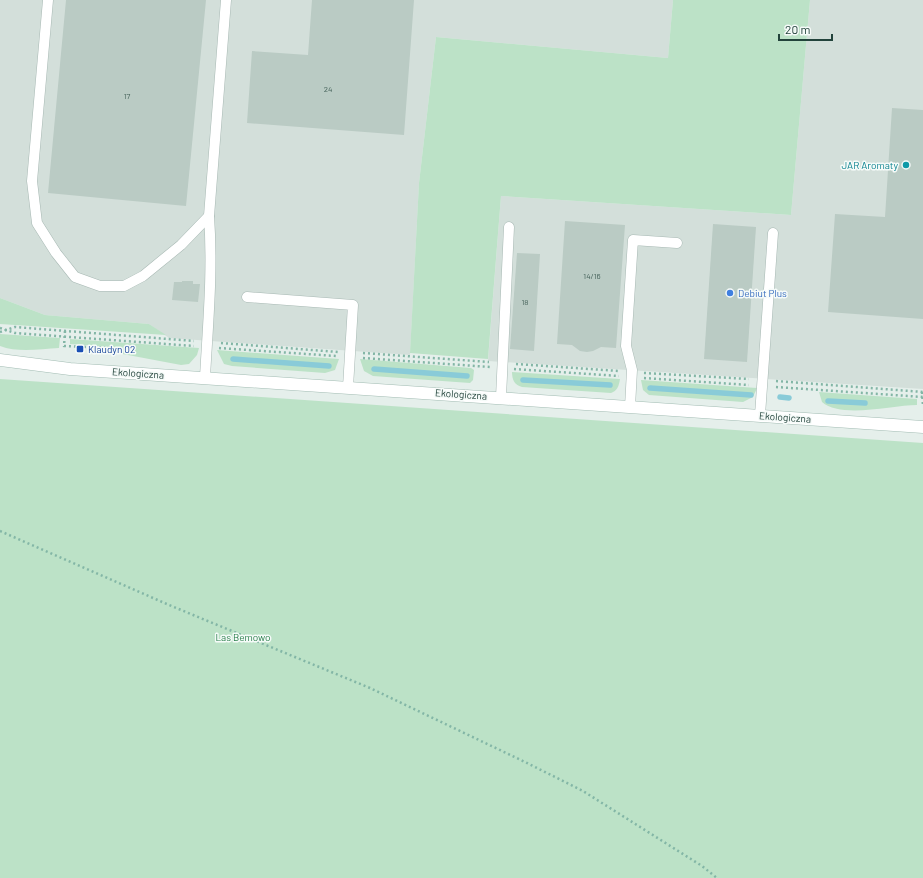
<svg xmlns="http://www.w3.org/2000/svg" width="923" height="878" viewBox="0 0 923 878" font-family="Barlow,sans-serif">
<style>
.built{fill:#d3dfda}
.green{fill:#bce2c7}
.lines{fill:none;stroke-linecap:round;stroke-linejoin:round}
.stream{stroke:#89cbd8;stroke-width:5.5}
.building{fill:#bacbc4}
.lane-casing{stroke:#a7b8b3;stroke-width:11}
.secondary-casing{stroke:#a2bcb3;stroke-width:13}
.path{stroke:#83b6a6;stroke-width:2.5;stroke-dasharray:2 3;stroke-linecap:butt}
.lane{stroke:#fff;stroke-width:10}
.secondary{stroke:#fff;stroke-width:12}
.culture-dot{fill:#0f9aa8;stroke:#f6fbf9;stroke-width:1.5}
.shop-dot{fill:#3f7fe0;stroke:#f6fbf9;stroke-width:1.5}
.transit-dot{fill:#1a4fb4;stroke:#f6fbf9;stroke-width:1.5}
.labels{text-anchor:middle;stroke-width:3;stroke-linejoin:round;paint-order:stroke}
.number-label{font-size:8px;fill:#48655d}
.culture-label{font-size:10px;fill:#0d838f;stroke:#f6fbf9;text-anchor:end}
.shop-label{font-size:10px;fill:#366cbe;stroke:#f6fbf9;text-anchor:start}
.transit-label{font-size:10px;fill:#164399;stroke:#f6fbf9;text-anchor:start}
.street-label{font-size:10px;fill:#22433b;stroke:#f6fbf9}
.park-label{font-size:10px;fill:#287e4a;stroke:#f6fbf9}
</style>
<rect width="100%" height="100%" fill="#e5efeb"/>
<g class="built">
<path d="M 0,0 L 673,0 L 668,58 L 436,37 L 419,183 L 410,355 L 169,338 L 149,324 L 45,315 L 0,298 Z"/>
<path d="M 810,0 L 923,0 L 923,389 L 488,361 L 501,196 L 791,215 Z"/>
</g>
<g class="green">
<path d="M 673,0 L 810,0 L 791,215 L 501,196 L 488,359 L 410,353 L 419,183 L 436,37 L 668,58 Z"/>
<path d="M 0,298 L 45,315 L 149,324 L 166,335 L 0,324 Z"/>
<path d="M 0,334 L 60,338 L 59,348 C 40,349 18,353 0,346 Z"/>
<path d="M 70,339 L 199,348 L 197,355 L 189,364 L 181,365 L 112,352 L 112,347 L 70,344 Z"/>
<path d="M 217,350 L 339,359 L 335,370 L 325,373 L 232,366 L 224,364 Z"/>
<path d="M 360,359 L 471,368 L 474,370 L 473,380 L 470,383 L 373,376 L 364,371 Z"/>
<path d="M 512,372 L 620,379 C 619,386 617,391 611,393 L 522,387 C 514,385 512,379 512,372 Z"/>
<path d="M 0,379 L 923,443 L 923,878 L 0,878 Z"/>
<path d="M 641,380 L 757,388 L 753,397 L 743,402 L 649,395 L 643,390 Z"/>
<path d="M 819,392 L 917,399 L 917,405 C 893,405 841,419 822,402 Z"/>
</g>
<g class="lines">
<g class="stream">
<path d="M 233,359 L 329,366"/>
<path d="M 374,369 L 467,376"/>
<path d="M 523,380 L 610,385"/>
<path d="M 650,388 L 751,395"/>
<path d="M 780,397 L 789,398"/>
<path d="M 828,401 L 865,403"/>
</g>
</g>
<g class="building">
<path d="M 66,0 L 206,0 L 186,206 L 48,193 Z"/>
<path d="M 312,0 L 414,0 L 404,135 L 247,123 L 252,51 L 308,55 Z"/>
<path d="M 892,108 L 923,110 L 923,319 L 828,312 L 835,214 L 885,217 Z"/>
<path d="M 565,221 L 625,225 L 616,348 L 601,347 L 593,351 L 587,352 L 580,351 L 572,345 L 557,344 Z"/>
<path d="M 713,224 L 756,227 L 747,362 L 704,359 Z"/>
<path d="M 517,253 L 540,254 L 534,351 L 510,349 Z"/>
<path d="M 182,281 L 193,281 L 193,284 L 200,284 L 198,302 L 172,300 L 174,282 L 182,282 Z"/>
</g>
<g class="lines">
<g class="lane-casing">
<g id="lane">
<path d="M 48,0 L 32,181 L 37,223 L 56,253 L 75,277 L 100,286 L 124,286 L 143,276 L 181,245 L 209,216"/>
<path d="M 247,297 L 353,305 L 348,387"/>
<path d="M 205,377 C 208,323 213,270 209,216 L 226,0"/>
<path d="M 501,397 L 509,227"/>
<path d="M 630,407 L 632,370 L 626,346 L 633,240 L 677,243"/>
<path d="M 760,415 L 773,233"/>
</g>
</g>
<g class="secondary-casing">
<path id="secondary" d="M 0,360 L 70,369 L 923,427"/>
</g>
<g class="path">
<path d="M 0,328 L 15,333 L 194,346"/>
<path d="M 65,331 L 64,346 L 112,348"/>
<path d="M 0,332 L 15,327 L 194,341"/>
<path d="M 221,343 L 338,352"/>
<path d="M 219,348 L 336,356"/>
<path d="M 363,353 L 489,362"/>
<path d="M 363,358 L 490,367"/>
<path d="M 516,364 L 619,371"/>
<path d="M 514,369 L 619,376"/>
<path d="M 644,373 L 749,379"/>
<path d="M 644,378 L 749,385"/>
<path d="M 776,381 L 923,392"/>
<path d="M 776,387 L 923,397"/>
<path d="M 922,392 L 923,406"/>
<path d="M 0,531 L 169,605 L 370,688 L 525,762 L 583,791 L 702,866 L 717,878"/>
</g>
<use href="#lane" class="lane"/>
<use href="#secondary" class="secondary"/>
</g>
<circle class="culture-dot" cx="906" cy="165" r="4"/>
<circle class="shop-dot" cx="730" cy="293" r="4"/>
<rect class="transit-dot" x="76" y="345" width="8" height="8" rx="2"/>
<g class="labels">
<g class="number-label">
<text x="328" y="92">24</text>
<text x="127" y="99">17</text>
<text x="592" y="279">14/16</text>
<text x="525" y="305">18</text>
</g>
<g class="culture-label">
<text x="898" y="169">JAR Aromaty</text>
</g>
<g class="shop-label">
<text x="738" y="297">Debiut Plus</text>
</g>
<g class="transit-label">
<text x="88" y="353">Klaudyn 02</text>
</g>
<g class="street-label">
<text transform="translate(138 373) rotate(4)" y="4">Ekologiczna</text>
<text transform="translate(461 394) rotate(4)" y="4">Ekologiczna</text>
<text transform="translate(785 417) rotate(4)" y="4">Ekologiczna</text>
</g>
<g class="park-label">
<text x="243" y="641">Las Bemowo</text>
</g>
</g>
<path d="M779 34v6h53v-6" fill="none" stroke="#22433b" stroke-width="2"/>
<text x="785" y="34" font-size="12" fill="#22433b" stroke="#f6fbf9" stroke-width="3" paint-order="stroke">20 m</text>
</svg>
